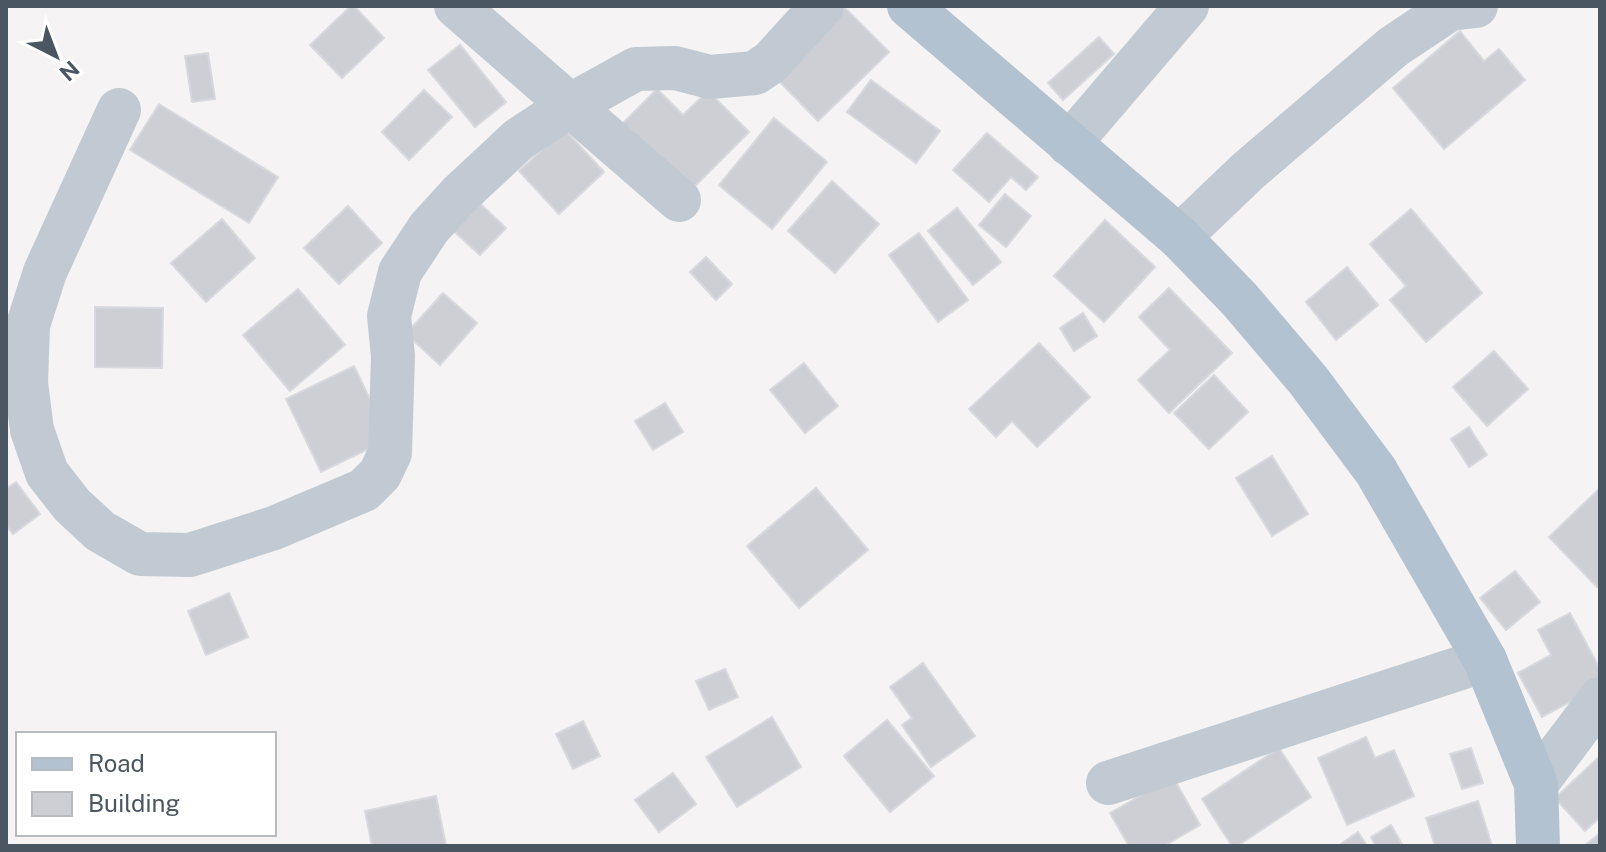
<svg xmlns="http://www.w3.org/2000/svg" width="1606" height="852" viewBox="0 0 1606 852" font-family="'Public Sans',sans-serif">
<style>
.building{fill:#cdcfd5;stroke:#d7d9de;stroke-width:2}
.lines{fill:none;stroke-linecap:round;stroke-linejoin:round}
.minor{stroke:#c1cad2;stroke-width:44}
.major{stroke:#b3c2d1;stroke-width:44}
</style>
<rect width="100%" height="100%" fill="#f5f3f3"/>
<g class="building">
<path d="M 351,6 L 354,6 L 384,38 L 342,78 L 310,45 Z"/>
<path d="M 845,8 L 889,52 L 818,121 L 775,77 Z"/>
<path d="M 1460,31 L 1484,61 L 1499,49 L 1525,80 L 1444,149 L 1393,88 Z"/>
<path d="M 1099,37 L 1114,54 L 1063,100 L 1048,83 Z"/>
<path d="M 460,45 L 506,102 L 475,127 L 428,70 Z"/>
<path d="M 208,53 L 215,99 L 192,102 L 185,56 Z"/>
<path d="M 871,80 L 940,131 L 916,163 L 847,112 Z"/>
<path d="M 657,89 L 683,115 L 708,91 L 749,132 L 686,195 L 619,127 Z"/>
<path d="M 424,90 L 452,117 L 409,160 L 382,132 Z"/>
<path d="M 159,104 L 278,177 L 249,223 L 130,150 Z"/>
<path d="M 774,118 L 827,162 L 772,229 L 719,185 Z"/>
<path d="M 564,129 L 604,172 L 559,214 L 519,171 Z"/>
<path d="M 987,133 L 1038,177 L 1026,190 L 1011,177 L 989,202 L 953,170 Z"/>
<path d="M 832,181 L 879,224 L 835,273 L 788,231 Z"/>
<path d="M 1005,194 L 1031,216 L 1006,247 L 979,225 Z"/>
<path d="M 473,197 L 506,228 L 480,255 L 447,225 Z"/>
<path d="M 348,206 L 382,243 L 339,284 L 304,248 Z"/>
<path d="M 957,208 L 1001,262 L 973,285 L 928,231 Z"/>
<path d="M 1411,209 L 1482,293 L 1426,342 L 1390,300 L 1406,286 L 1370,244 Z"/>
<path d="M 222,219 L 255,258 L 206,302 L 171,263 Z"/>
<path d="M 1105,220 L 1155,267 L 1104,322 L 1054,276 Z"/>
<path d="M 919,233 L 968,300 L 938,322 L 889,255 Z"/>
<path d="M 706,257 L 732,284 L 716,300 L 690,272 Z"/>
<path d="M 1347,267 L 1378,305 L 1336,340 L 1306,302 Z"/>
<path d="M 1169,288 L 1232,353 L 1169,413 L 1138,380 L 1170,350 L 1139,317 Z"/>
<path d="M 298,289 L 345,345 L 290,391 L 243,335 Z"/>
<path d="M 443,293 L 477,323 L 440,365 L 406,334 Z"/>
<path d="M 95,307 L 163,308 L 162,368 L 95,367 Z"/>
<path d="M 1083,313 L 1097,336 L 1074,351 L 1060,328 Z"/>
<path d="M 1039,343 L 1090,397 L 1037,447 L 1012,421 L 996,437 L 969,409 Z"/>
<path d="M 1494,351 L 1528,389 L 1487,426 L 1453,387 Z"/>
<path d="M 804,363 L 838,406 L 805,433 L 770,390 Z"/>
<path d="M 354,366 L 389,439 L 321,472 L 286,399 Z"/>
<path d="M 1214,375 L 1248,412 L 1209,449 L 1174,413 Z"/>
<path d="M 665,403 L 683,432 L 653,450 L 635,421 Z"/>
<path d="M 1469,427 L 1487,455 L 1469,467 L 1451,439 Z"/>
<path d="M 1272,456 L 1308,514 L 1272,536 L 1236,478 Z"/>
<path d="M 16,482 L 40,514 L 13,534 L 6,525 L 6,489 Z"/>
<path d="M 816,488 L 868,550 L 799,608 L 747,546 Z"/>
<path d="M 1600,488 L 1600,584 L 1597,587 L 1549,537 Z"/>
<path d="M 1515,571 L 1540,602 L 1506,630 L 1480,598 Z"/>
<path d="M 229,593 L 248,637 L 206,655 L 188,611 Z"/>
<path d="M 1570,613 L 1600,669 L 1600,686 L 1542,717 L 1518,673 L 1551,655 L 1538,630 Z"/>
<path d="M 923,663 L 975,736 L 931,767 L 902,725 L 912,718 L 890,687 Z"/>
<path d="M 725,669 L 738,697 L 709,710 L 696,681 Z"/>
<path d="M 772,717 L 801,767 L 737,807 L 706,757 Z"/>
<path d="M 887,720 L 934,776 L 890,812 L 844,756 Z"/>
<path d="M 583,721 L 600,756 L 573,769 L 556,734 Z"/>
<path d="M 1366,737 L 1375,758 L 1394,750 L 1414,796 L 1347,825 L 1318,758 Z"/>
<path d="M 1279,748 L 1311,797 L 1237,846 L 1232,846 L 1202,799 Z"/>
<path d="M 1471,748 L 1483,783 L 1462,789 L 1450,754 Z"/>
<path d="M 1600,756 L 1600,817 L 1585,831 L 1555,798 Z"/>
<path d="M 673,773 L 696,804 L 659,832 L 635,800 Z"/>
<path d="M 1173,777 L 1200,825 L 1164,846 L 1129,846 L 1110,813 Z"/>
<path d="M 436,796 L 446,846 L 372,846 L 365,811 Z"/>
<path d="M 1478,801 L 1492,846 L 1435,846 L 1426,818 Z"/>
<path d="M 1391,825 L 1403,846 L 1376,846 L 1371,837 Z"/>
<path d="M 1358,832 L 1367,846 L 1338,846 Z"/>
<path d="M 1600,833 L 1600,846 L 1584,846 Z"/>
</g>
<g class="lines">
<g class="minor">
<path d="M 456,6 L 679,200"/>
<path d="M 119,110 L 45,272 L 28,325 L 26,383 L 32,430 L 47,473 L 72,505 L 100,531 L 140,554 L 190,555 L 274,528 L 364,490 L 380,474 L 390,453 L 393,356 L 389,316 L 400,272 L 429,228 L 460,194 L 519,139 L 569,106 L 636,69 L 675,68 L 710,77 L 755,73 L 771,62 L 822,6"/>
<path d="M 1069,144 L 1187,6"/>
<path d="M 1179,237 L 1248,171 L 1393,47 L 1450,9 L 1476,6"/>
<path d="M 1108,783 L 1485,660"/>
<path d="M 1536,784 L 1600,699"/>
</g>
<path class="major" d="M 909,6 L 1179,237 L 1240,300 L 1308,380 L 1376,471 L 1485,660 L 1536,784 L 1538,846"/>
</g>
<rect width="1606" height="852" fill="none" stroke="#4a5661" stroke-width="16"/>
<rect x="16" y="732" width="260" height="104" fill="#ffffff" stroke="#b7bbc0" stroke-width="2"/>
<rect x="32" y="758" width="40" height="12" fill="#b3c2d1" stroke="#b7bbc0" stroke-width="2"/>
<text x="88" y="772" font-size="24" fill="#4a5661">Road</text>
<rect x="32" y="792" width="40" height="24" fill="#cdcfd5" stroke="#b7bbc0" stroke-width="2"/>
<text x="88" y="812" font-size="24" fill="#4a5661">Building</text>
<g transform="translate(56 56) rotate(138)" stroke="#ffffff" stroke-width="6" paint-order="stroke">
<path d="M0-6L14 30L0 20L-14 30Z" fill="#4a5661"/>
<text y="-12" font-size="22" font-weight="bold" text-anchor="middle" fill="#4a5661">N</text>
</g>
</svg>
